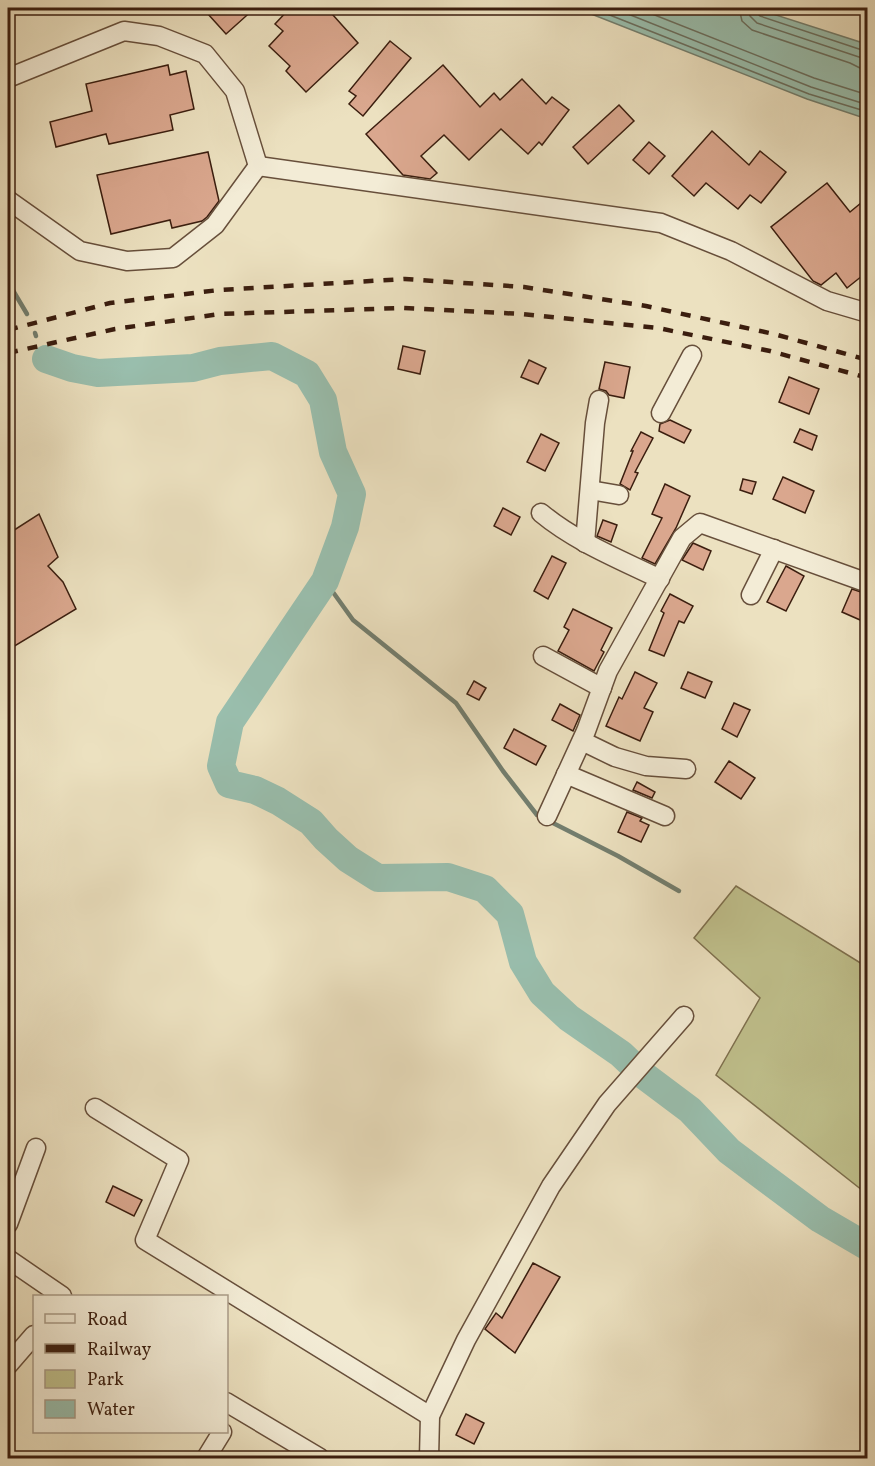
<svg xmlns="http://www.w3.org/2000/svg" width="875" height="1466" viewBox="0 0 875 1466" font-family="Vollkorn,serif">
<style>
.green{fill:#c0c18d;stroke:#7e704e;stroke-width:1.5}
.water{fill:#99bead;stroke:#737e6e;stroke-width:1.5}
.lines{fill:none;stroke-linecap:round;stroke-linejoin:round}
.shore{stroke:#6a6e5e;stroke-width:1.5}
.stream{stroke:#737e6e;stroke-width:4.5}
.river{stroke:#99bead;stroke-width:28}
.building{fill:#daa78e;stroke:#3b1e0f;stroke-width:1.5}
.minor-casing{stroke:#674f3b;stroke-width:21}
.minor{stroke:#f3ecd6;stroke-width:18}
.rail{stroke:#3b1e0f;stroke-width:4.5;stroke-dasharray:10 10;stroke-linecap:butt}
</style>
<rect width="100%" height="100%" fill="#ece1c0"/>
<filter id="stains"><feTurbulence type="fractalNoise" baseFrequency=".00333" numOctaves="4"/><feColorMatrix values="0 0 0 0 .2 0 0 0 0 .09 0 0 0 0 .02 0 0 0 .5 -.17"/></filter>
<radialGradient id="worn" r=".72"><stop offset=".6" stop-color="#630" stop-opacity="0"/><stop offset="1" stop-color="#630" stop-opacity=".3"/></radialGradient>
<path class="green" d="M 736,886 L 867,967 L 867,1194 L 716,1075 L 760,998 L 694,938 Z"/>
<path class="water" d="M 576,8 L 754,8 L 860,42 L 867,48 L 867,119 L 807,99 Z"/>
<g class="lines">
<g class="shore">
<path d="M 592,8 L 809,94 L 868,112"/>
<path d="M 613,8 L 811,87 L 868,105"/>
<path d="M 637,8 L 814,78 L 868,95"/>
<path d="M 739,8 L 742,21 L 752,30 L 850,63 L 860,68 L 868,69"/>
<path d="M 748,8 L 750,16 L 757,23 L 868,60"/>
<path d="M 756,8 L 757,13 L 760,16 L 868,52"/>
</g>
<g class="stream">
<path d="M 8,282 L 27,314"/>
<path d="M 35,333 L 36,336"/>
<path d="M 44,356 L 46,359"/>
<path d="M 319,595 L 325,581 L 353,620 L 456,703 L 503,771 L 537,815 L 542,817"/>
<path d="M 549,821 L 618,856 L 679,891"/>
</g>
<path class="river" d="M 46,359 L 72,368 L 98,373 L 193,368 L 220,361 L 272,356 L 307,374 L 323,400 L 333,452 L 352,494 L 345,527 L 325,581 L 230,722 L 221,766 L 229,784 L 255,790 L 278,801 L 311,822 L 326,839 L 348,859 L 378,878 L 448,877 L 485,889 L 510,914 L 523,962 L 542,993 L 569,1018 L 621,1054 L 642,1074 L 690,1110 L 729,1151 L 820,1219 L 868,1247"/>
</g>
<g class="building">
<path d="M 215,8 L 255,8 L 226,34 L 208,14 Z"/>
<path d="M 290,8 L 340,8 L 333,15 L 358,43 L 306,92 L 286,71 L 290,66 L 269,46 L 283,31 L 275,24 Z"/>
<path d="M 390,41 L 411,58 L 363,116 L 349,104 L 356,96 L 349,91 Z"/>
<path d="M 168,65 L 170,75 L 186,71 L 194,109 L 170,115 L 173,130 L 109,144 L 106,134 L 56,147 L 50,122 L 92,111 L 86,84 Z"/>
<path d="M 443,65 L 480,107 L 494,93 L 500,100 L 522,79 L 546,104 L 552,97 L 569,110 L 542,145 L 539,142 L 528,154 L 501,129 L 469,160 L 444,135 L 421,156 L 437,173 L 430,179 L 403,175 L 366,134 Z"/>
<path d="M 619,105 L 634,121 L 588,164 L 573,147 Z"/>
<path d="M 712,131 L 749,165 L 760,151 L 786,172 L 761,203 L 750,195 L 738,209 L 706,183 L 694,196 L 672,176 Z"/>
<path d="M 649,142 L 665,156 L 649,174 L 633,160 Z"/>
<path d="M 208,152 L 219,201 L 207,217 L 202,221 L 172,228 L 170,220 L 111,234 L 97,175 Z"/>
<path d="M 827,183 L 850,212 L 867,198 L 867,272 L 847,288 L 836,273 L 821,285 L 813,281 L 771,227 Z"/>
<path d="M 403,346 L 425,351 L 420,374 L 398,369 Z"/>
<path d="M 529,360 L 546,368 L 538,384 L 521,377 Z"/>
<path d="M 605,362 L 630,367 L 624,398 L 609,395 L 606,391 L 599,389 Z"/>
<path d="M 789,377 L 819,389 L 809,414 L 779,402 Z"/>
<path d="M 670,420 L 691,430 L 684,443 L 659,431 L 660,424 Z"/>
<path d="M 800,429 L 817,436 L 812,450 L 794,442 Z"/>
<path d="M 641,432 L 653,438 L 635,472 L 638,473 L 630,490 L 620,484 L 633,451 L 631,451 Z"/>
<path d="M 541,434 L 559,443 L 545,471 L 527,462 Z"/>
<path d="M 783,477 L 814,491 L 805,513 L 773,499 Z"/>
<path d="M 743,479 L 756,482 L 752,494 L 740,490 Z"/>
<path d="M 665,484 L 690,496 L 676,528 L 655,564 L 642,558 L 662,518 L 652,514 Z"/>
<path d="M 503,508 L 520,517 L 511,535 L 494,526 Z"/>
<path d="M 39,514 L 58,557 L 48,566 L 63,582 L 76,609 L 8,650 L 8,534 Z"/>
<path d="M 603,520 L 617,525 L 611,542 L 597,536 Z"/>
<path d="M 693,543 L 711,551 L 703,570 L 682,560 Z"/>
<path d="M 552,556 L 566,563 L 548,599 L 534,591 Z"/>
<path d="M 786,566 L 804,576 L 786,611 L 767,602 Z"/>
<path d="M 852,589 L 867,594 L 867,623 L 842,612 Z"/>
<path d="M 670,594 L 693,606 L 684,623 L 679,621 L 664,656 L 649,650 L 664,613 L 661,611 Z"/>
<path d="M 573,609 L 612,628 L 601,650 L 604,652 L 594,671 L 558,651 L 569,630 L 564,627 Z"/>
<path d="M 635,672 L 657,683 L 644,708 L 653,712 L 640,741 L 606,726 L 619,697 L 622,699 Z"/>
<path d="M 688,672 L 712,682 L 705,698 L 681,688 Z"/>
<path d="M 474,681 L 486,688 L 479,700 L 467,694 Z"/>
<path d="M 734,703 L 750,710 L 737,737 L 722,729 Z"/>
<path d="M 560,704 L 580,715 L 573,731 L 552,720 Z"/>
<path d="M 514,729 L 546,746 L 536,765 L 504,748 Z"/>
<path d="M 729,761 L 755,778 L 741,799 L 715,782 Z"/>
<path d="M 637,782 L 655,792 L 652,798 L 633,790 Z"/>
<path d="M 627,812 L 642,818 L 640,821 L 649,825 L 641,842 L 618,832 Z"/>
<path d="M 113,1186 L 142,1200 L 134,1216 L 106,1202 Z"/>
<path d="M 533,1263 L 560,1277 L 515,1353 L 485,1329 L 496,1313 L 502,1318 Z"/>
<path d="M 466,1414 L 484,1423 L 474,1444 L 456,1435 Z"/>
</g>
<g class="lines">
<g class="minor-casing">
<g id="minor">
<path d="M 8,78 L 124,31 L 159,36 L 205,54 L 235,91 L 258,166"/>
<path d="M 258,166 L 661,223 L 731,251 L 827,301 L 868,313"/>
<path d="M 8,200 L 80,251 L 127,261 L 173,258 L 215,225 L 258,166"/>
<path d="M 661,413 L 692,355"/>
<path d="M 590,490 L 619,495"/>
<path d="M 541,513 C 576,542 619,559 660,579"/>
<path d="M 585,543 L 595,423 L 599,400"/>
<path d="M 751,595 L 774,549"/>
<path d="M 543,656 L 602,688"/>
<path d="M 582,741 L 615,757 L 646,766 L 686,769"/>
<path d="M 566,774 L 665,816"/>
<path d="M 547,816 L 586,731 L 608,671 L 682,538 L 700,523 L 868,583"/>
<path d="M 95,1108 L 179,1160 L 145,1240 L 430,1416"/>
<path d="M 8,1224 L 36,1148"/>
<path d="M 8,1259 L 62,1296"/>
<path d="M 8,1365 L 34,1335"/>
<path d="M 226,1402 L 320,1458"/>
<path d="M 206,1458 L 222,1432"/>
<path d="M 429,1458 L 430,1416 L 466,1340 L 551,1186 L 607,1104 L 684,1016"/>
</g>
</g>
<use href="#minor" class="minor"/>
<g class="rail">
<path d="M 8,330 L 110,303 L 219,290 L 405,279 L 524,287 L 646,306 L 774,334 L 868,360"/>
<path d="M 8,353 L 115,329 L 220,314 L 402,308 L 522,314 L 658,328 L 770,351 L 868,378"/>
</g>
</g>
<rect width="875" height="1466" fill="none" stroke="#ece1c0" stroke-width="30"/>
<rect x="9" y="9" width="857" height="1448" fill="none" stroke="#3b1e0f" stroke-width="3"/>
<rect x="15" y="15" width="845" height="1436" fill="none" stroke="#3b1e0f" stroke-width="1.5"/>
<rect x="33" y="1295" width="195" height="138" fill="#f3ecd6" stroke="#a99a86" stroke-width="1.5"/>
<rect x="45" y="1314" width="30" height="9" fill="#f3ecd6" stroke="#a99a86" stroke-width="1.5"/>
<text x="87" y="1325" font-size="18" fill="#3b1e0f">Road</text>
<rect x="45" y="1344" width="30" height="9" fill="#3b1e0f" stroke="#a99a86" stroke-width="1.5"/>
<text x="87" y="1355" font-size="18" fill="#3b1e0f">Railway</text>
<rect x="45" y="1370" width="30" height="18" fill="#c0c18d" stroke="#a99a86" stroke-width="1.5"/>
<text x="87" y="1385" font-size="18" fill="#3b1e0f">Park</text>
<rect x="45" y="1400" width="30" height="18" fill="#99bead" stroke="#a99a86" stroke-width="1.5"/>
<text x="87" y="1415" font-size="18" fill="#3b1e0f">Water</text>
<rect width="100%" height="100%" filter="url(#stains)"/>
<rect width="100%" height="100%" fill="url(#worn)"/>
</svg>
